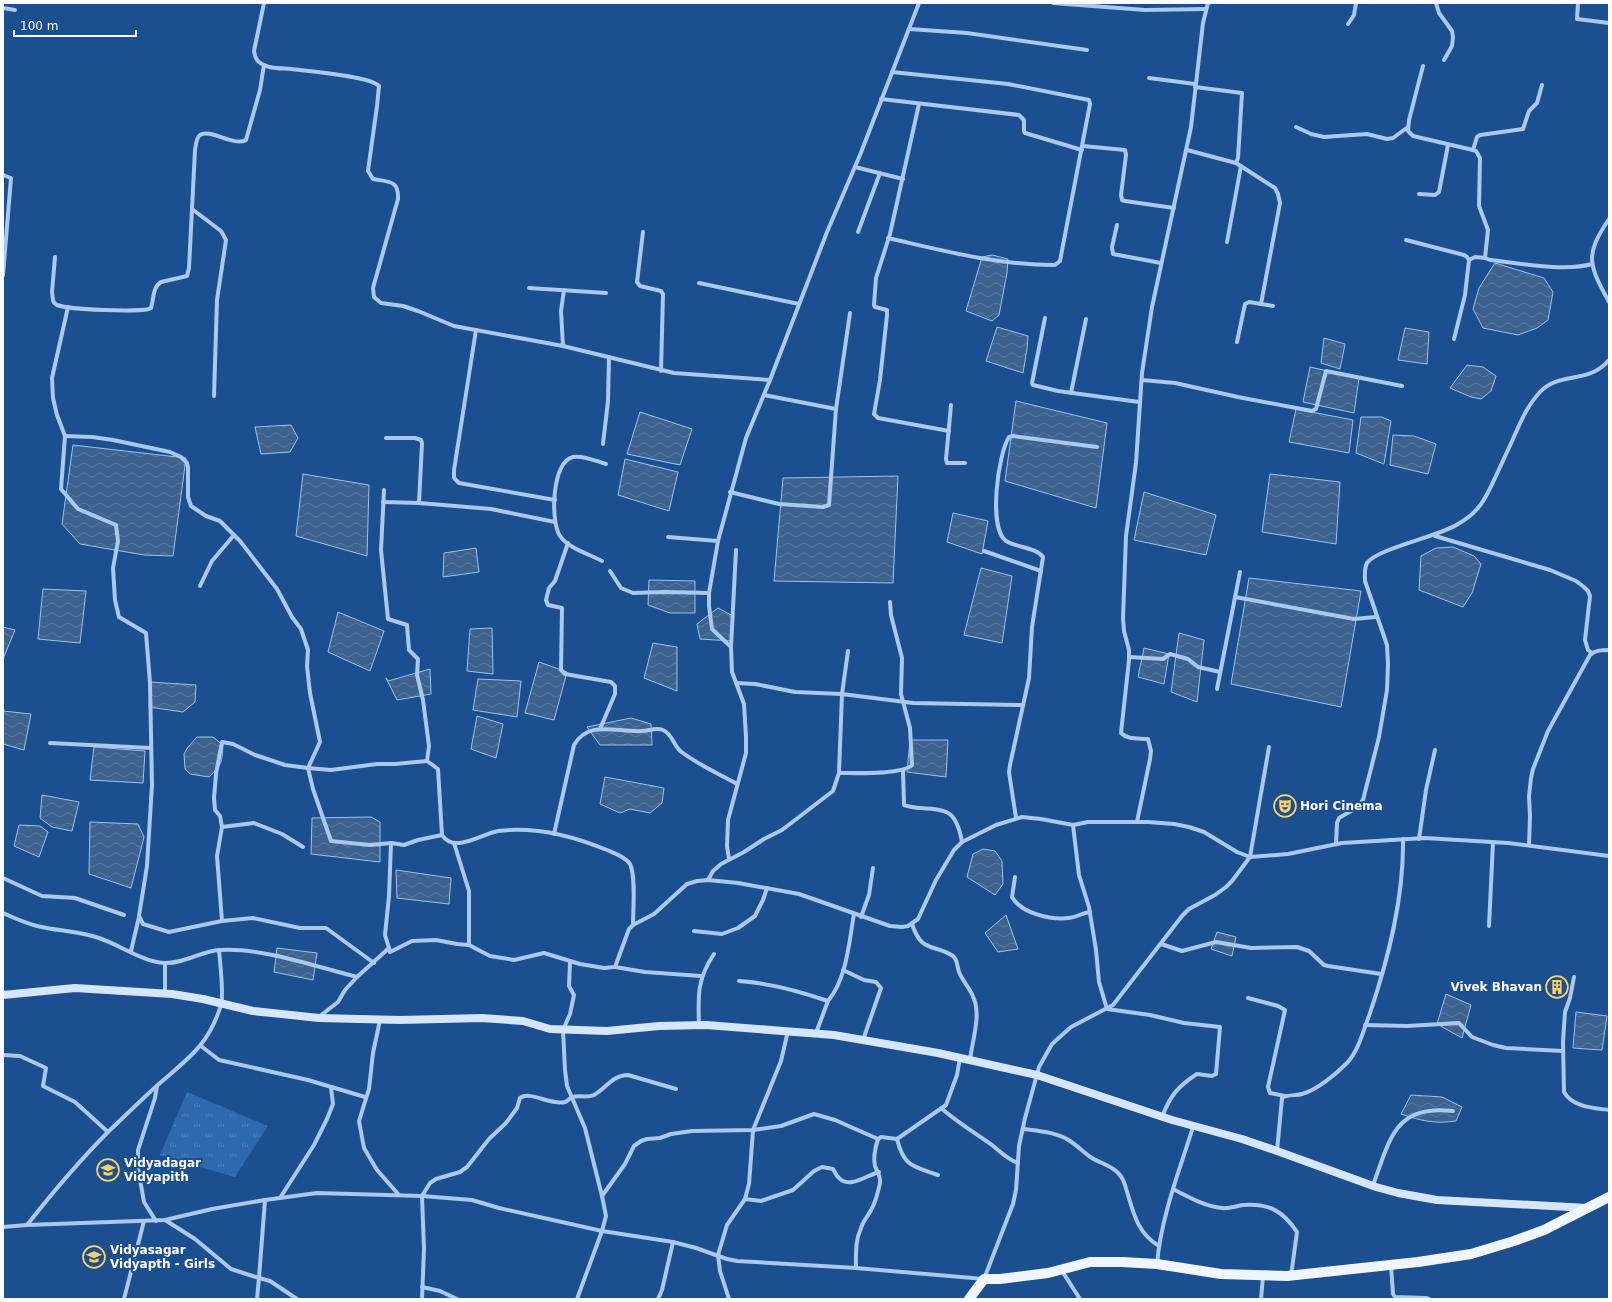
<svg xmlns="http://www.w3.org/2000/svg" width="1612" height="1302" viewBox="0 0 1612 1302" font-family="'DejaVu Sans',sans-serif">
<style>
.park{fill:url(#park-tufts)}
.water{fill:url(#water-waves);stroke:#9cc4f0}
.lines{fill:none;stroke-linecap:round;stroke-linejoin:round}
.street{stroke:#a9c9ee;stroke-width:4}
.secondary{stroke:#d6e6fa;stroke-width:8}
.primary{stroke:#f0f6ff;stroke-width:10}
.labels{text-anchor:middle;stroke-width:4;stroke-linejoin:round;paint-order:stroke}
.poi-label{font-size:12px;font-weight:bold;fill:#fff;stroke:#1b4f8f;text-anchor:start}
</style>
<defs>
<pattern id="park-tufts" width="24" height="20" patternUnits="userSpaceOnUse"><rect width="24" height="20" fill="#2e69ad"/><path d="M3 7l-1-3M5 7V3M7 7l1-3M15 17l-1-3M17 17v-4M19 17l1-3" fill="none" stroke="#4d80b9"/></pattern>
<pattern id="water-waves" width="16" height="10" patternUnits="userSpaceOnUse"><rect width="16" height="10" fill="#3c6290"/><path d="M0 5q4-4 8 0t8 0" fill="none" stroke="#597aa1"/></pattern>
</defs>
<rect width="100%" height="100%" fill="#1b4f8f"/>
<path class="park" d="M 187,1092 L 268,1126 L 235,1177 L 160,1155 Z"/>
<g class="water">
<path d="M 992,255 L 1008,259 L 1007,273 L 999,315 L 992,321 L 966,311 L 982,257 Z"/>
<path d="M 1495,263 L 1544,278 L 1553,292 L 1548,320 L 1537,328 L 1518,335 L 1483,328 L 1473,309 L 1479,288 Z"/>
<path d="M 997,327 L 1028,336 L 1027,349 L 1023,373 L 986,361 Z"/>
<path d="M 1405,328 L 1429,332 L 1427,364 L 1398,360 Z"/>
<path d="M 1324,338 L 1345,344 L 1340,369 L 1321,363 Z"/>
<path d="M 1467,365 L 1483,367 L 1496,376 L 1491,391 L 1481,399 L 1471,397 L 1450,388 Z"/>
<path d="M 1310,367 L 1359,378 L 1354,413 L 1303,402 Z"/>
<path d="M 1016,401 L 1107,423 L 1096,508 L 1005,481 Z"/>
<path d="M 1296,409 L 1353,420 L 1349,453 L 1289,442 Z"/>
<path d="M 640,412 L 692,429 L 680,465 L 627,454 Z"/>
<path d="M 1361,417 L 1382,417 L 1391,421 L 1384,464 L 1356,453 Z"/>
<path d="M 291,425 L 298,438 L 290,452 L 261,454 L 255,427 Z"/>
<path d="M 1393,435 L 1414,436 L 1436,444 L 1428,474 L 1390,465 Z"/>
<path d="M 73,445 L 186,458 L 173,556 L 144,555 L 80,544 L 62,524 Z"/>
<path d="M 625,459 L 678,472 L 669,511 L 618,495 Z"/>
<path d="M 303,474 L 369,485 L 367,556 L 296,536 Z"/>
<path d="M 1270,474 L 1340,482 L 1336,544 L 1262,532 Z"/>
<path d="M 898,476 L 893,583 L 774,581 L 783,478 Z"/>
<path d="M 1144,492 L 1216,515 L 1206,555 L 1134,540 Z"/>
<path d="M 953,513 L 988,521 L 982,554 L 947,542 Z"/>
<path d="M 1453,547 L 1474,556 L 1481,564 L 1472,593 L 1463,607 L 1419,590 L 1421,556 L 1436,548 Z"/>
<path d="M 476,548 L 479,572 L 443,577 L 444,553 Z"/>
<path d="M 981,568 L 1012,576 L 1002,643 L 964,635 Z"/>
<path d="M 1249,578 L 1361,591 L 1341,707 L 1231,684 Z"/>
<path d="M 649,580 L 695,581 L 695,613 L 670,613 L 648,605 Z"/>
<path d="M 43,589 L 86,591 L 80,643 L 38,639 Z"/>
<path d="M 718,608 L 733,616 L 732,641 L 700,639 L 697,624 Z"/>
<path d="M 338,612 L 384,631 L 370,671 L 328,652 Z"/>
<path d="M 3,627 L 15,630 L 3,659 Z"/>
<path d="M 492,628 L 493,674 L 467,671 L 470,629 Z"/>
<path d="M 1179,633 L 1204,640 L 1197,702 L 1171,692 Z"/>
<path d="M 653,643 L 677,647 L 677,691 L 644,678 Z"/>
<path d="M 1144,648 L 1169,654 L 1164,684 L 1138,677 Z"/>
<path d="M 539,662 L 567,672 L 554,720 L 525,713 Z"/>
<path d="M 430,669 L 431,694 L 397,700 L 386,678 L 388,681 Z"/>
<path d="M 478,679 L 521,681 L 517,717 L 473,710 Z"/>
<path d="M 150,682 L 196,685 L 195,702 L 183,712 L 149,707 Z"/>
<path d="M 3,711 L 31,714 L 24,750 L 3,744 Z"/>
<path d="M 477,716 L 503,724 L 496,758 L 471,749 Z"/>
<path d="M 631,718 L 651,724 L 652,745 L 600,745 L 587,727 Z"/>
<path d="M 197,737 L 213,737 L 223,745 C 222,762 222,765 209,777 L 190,774 L 185,769 L 184,754 L 188,747 Z"/>
<path d="M 910,740 L 948,740 L 946,777 L 907,772 Z"/>
<path d="M 94,747 L 145,751 L 143,783 L 90,780 Z"/>
<path d="M 605,777 L 664,788 L 662,803 L 650,813 L 630,809 L 620,813 L 600,804 Z"/>
<path d="M 42,795 L 79,802 L 72,831 L 52,827 L 40,818 Z"/>
<path d="M 371,817 L 380,822 L 380,862 L 311,854 L 312,818 Z"/>
<path d="M 90,822 L 138,824 L 144,837 L 131,888 L 89,874 Z"/>
<path d="M 19,825 L 40,826 L 48,832 L 39,857 L 14,846 Z"/>
<path d="M 983,849 L 995,851 L 1002,861 L 1003,884 L 995,895 L 967,877 L 973,854 Z"/>
<path d="M 396,870 L 451,878 L 449,904 L 397,898 Z"/>
<path d="M 1006,915 L 1018,949 L 998,952 L 985,933 Z"/>
<path d="M 1217,932 L 1236,937 L 1232,956 L 1211,949 Z"/>
<path d="M 277,948 L 317,953 L 313,980 L 274,972 Z"/>
<path d="M 1446,994 L 1471,1005 L 1462,1038 L 1437,1024 Z"/>
<path d="M 1576,1012 L 1607,1016 L 1602,1050 L 1573,1048 Z"/>
<path d="M 1411,1095 L 1442,1097 L 1462,1107 L 1456,1121 C 1434,1124 1422,1121 1401,1114 Z"/>
</g>
<g class="lines">
<g class="street">
<path d="M 264,3 L 254,51 C 255,56 255,59 259,62 C 267,69 281,68 291,69 C 307,71 371,76 379,86 L 377,106 L 368,171 L 373,179 C 389,182 399,180 398,199 L 373,288 L 374,297 L 381,303 L 403,306 L 418,311 L 454,326 L 563,346 L 674,373 L 770,380"/>
<path d="M 1053,3 L 1145,10 L 1206,9"/>
<path d="M 1436,3 L 1439,13 L 1452,31 L 1453,37 L 1452,46 L 1444,60"/>
<path d="M 1578,3 L 1577,19 L 1609,23"/>
<path d="M 3,8 L 15,10"/>
<path d="M 1348,24 L 1354,15 L 1356,3"/>
<path d="M 909,29 L 967,33 L 1087,50"/>
<path d="M 1423,66 L 1409,120 L 1408,131 L 1413,136 L 1473,150 L 1476,151 L 1480,158 L 1479,206 L 1488,230 L 1485,258 L 1490,260 C 1518,263 1565,272 1592,264"/>
<path d="M 1149,78 L 1195,84"/>
<path d="M 881,99 L 1019,115 L 1024,120 L 1024,131 L 1025,133 L 1082,150"/>
<path d="M 919,104 L 890,234 L 876,278 L 874,305 L 875,307 L 887,310 L 887,315 L 880,380 L 874,414 L 878,418 L 949,431"/>
<path d="M 1296,127 L 1311,134 L 1324,137 L 1367,134 L 1387,139 L 1393,138 L 1408,127"/>
<path d="M 1083,146 L 1125,150 L 1126,155 L 1121,195 L 1122,200 L 1125,201 L 1174,208"/>
<path d="M 1187,150 L 1236,163 L 1238,158 L 1242,93 L 1195,87"/>
<path d="M 1473,150 L 1477,137 L 1480,135 L 1523,129 L 1529,111 L 1537,103 L 1542,85"/>
<path d="M 1236,163 L 1275,188 L 1278,194 L 1280,203 L 1261,304"/>
<path d="M 855,167 L 903,179"/>
<path d="M 3,175 L 11,178 L 3,275"/>
<path d="M 1419,194 L 1435,195 L 1439,192 L 1448,145"/>
<path d="M 192,209 L 221,231 L 226,240 L 217,300 L 214,396"/>
<path d="M 1609,219 C 1584,256 1589,265 1609,302"/>
<path d="M 1117,225 L 1112,247 L 1113,254 L 1161,263"/>
<path d="M 643,232 L 637,282 L 640,286 L 661,291 L 663,294 L 661,371"/>
<path d="M 858,232 L 880,173"/>
<path d="M 888,238 C 945,251 997,265 1055,265 L 1060,261 L 1090,104 L 1089,100 L 1008,84 L 892,72"/>
<path d="M 1406,240 L 1464,255 L 1467,257 L 1469,260"/>
<path d="M 1227,242 L 1241,166"/>
<path d="M 55,257 L 52,292 L 53,300 C 54,303 54,303 57,305 C 71,310 135,312 149,309 L 151,308 C 154,299 152,288 161,282 L 187,276 L 189,268 L 195,150 C 196,145 196,138 200,135 C 210,128 234,147 246,140 L 260,90 L 264,65"/>
<path d="M 699,283 L 799,304"/>
<path d="M 529,288 L 606,293"/>
<path d="M 68,307 L 52,378 L 53,398 L 57,415 L 65,436 L 61,489 L 78,509 L 116,525 L 118,541 L 113,568 L 115,600 L 119,617 L 146,633 L 150,683 L 152,785 L 147,866 L 139,916 L 143,924 L 169,932 L 222,921 L 253,918 L 300,928 L 326,928 L 374,963"/>
<path d="M 1045,318 L 1032,383 L 1033,385 L 1058,391 L 1139,402"/>
<path d="M 476,330 L 454,470 L 454,478 L 459,483 L 555,500"/>
<path d="M 1454,339 L 1465,295 L 1469,260 L 1475,257 L 1485,258"/>
<path d="M 1237,342 L 1245,304 L 1249,302 L 1273,306"/>
<path d="M 563,346 L 561,311 L 564,290"/>
<path d="M 1142,380 L 1175,383 L 1238,397 L 1312,411 L 1316,409 L 1326,371 L 1402,386"/>
<path d="M 1071,393 L 1086,319"/>
<path d="M 764,395 L 836,409"/>
<path d="M 951,405 L 946,459 L 947,463 L 965,463"/>
<path d="M 65,436 L 92,437 L 113,440 L 170,452 L 181,457 L 187,463 L 188,468 L 188,497 L 191,506 L 206,516 L 220,521 L 240,541 L 277,589 L 292,617 L 301,629 L 308,650 L 307,666 L 310,693 L 320,742 L 308,768 L 313,789 L 331,841 L 370,845 L 391,843 L 389,896 L 385,935 L 389,948"/>
<path d="M 386,438 L 415,438 L 421,440 L 422,443 L 419,503"/>
<path d="M 603,444 L 608,401 L 609,357"/>
<path d="M 384,490 L 381,550 L 388,619 L 407,625 L 409,650 L 418,659 L 417,675 L 423,700 L 429,746 L 427,761 L 438,769 L 442,835 C 454,854 481,834 498,831 C 535,826 573,836 607,850 C 614,853 626,857 630,864 C 636,876 633,911 633,925"/>
<path d="M 730,492 L 779,504 L 823,507 L 829,505 L 836,409 L 850,313"/>
<path d="M 383,502 L 419,503 L 491,509 L 555,522"/>
<path d="M 1435,536 L 1550,570 L 1576,581 L 1584,587 L 1588,591 L 1590,596 L 1585,640 L 1588,650 L 1592,653"/>
<path d="M 668,537 L 718,541"/>
<path d="M 568,543 L 555,581 L 549,588 L 546,600 L 548,605 L 562,608 L 561,670 L 565,674 L 611,682 L 615,686 L 615,694 L 600,729"/>
<path d="M 984,551 L 1041,571"/>
<path d="M 602,561 C 589,554 568,548 560,536 C 550,521 552,461 573,457 C 583,455 596,461 606,464"/>
<path d="M 610,571 L 621,588 L 633,593 L 665,592 L 709,593"/>
<path d="M 200,586 L 212,561 L 234,535"/>
<path d="M 1235,597 L 1354,619 L 1376,617"/>
<path d="M 731,647 L 736,550"/>
<path d="M 1129,657 L 1163,659 L 1170,654 L 1188,659 L 1198,667 L 1220,672"/>
<path d="M 736,683 L 755,684 L 795,692 L 842,694 L 848,651"/>
<path d="M 1217,689 L 1240,572"/>
<path d="M 50,743 L 151,748"/>
<path d="M 903,770 L 904,805 C 908,807 914,807 919,808 C 948,810 956,810 962,842"/>
<path d="M 839,773 C 854,773 903,775 912,765 L 910,728 L 901,694 L 902,658 L 891,615 L 890,602"/>
<path d="M 1016,818 L 1009,772 L 1010,765 L 1029,678 L 1032,627 L 1043,557 C 1036,547 1017,548 1006,541 C 988,528 998,454 1009,437 L 1013,436 L 1097,447"/>
<path d="M 1137,822 L 1150,759 L 1151,751 L 1148,739 C 1138,738 1128,740 1121,733 L 1129,660 L 1129,650 L 1124,631 L 1123,618 L 1126,536 L 1136,463 L 1142,373 L 1152,307 L 1191,127 L 1203,23 L 1208,3"/>
<path d="M 1073,825 L 1079,875 L 1089,907 L 1096,950 L 1099,982 L 1107,1009 L 1150,1015 L 1184,1023 L 1220,1027 L 1216,1074 L 1212,1076 L 1197,1074 C 1178,1086 1170,1096 1162,1117"/>
<path d="M 222,827 L 254,823 L 282,834 L 303,847"/>
<path d="M 554,834 L 574,745 C 589,719 618,733 642,731 C 649,731 656,727 663,730 C 673,734 674,748 683,753 C 699,765 719,774 737,784"/>
<path d="M 1419,839 L 1426,790 L 1435,750"/>
<path d="M 391,843 L 404,845 L 418,840 L 442,835"/>
<path d="M 454,843 L 469,891 L 469,945"/>
<path d="M 1336,844 L 1337,823 L 1339,818 L 1356,808 L 1363,800 L 1379,737 L 1387,690 L 1388,664 L 1387,645 L 1365,581 C 1365,575 1364,569 1367,563 C 1378,548 1438,537 1458,524 C 1465,520 1472,515 1477,509 C 1485,501 1490,488 1495,478 C 1501,465 1507,452 1513,439 C 1520,423 1527,406 1540,392 C 1560,371 1588,385 1609,360"/>
<path d="M 1529,845 L 1530,816 L 1529,796 L 1531,778 L 1533,769 L 1548,731 L 1590,655 C 1595,650 1602,650 1609,650"/>
<path d="M 729,859 L 727,846 L 728,820 L 746,753 L 746,737 L 744,704 L 732,672 L 731,647 L 712,629 L 709,606 L 709,593 L 718,541 L 746,438 L 770,380 L 827,232 L 860,155 L 919,3"/>
<path d="M 1015,877 L 1012,897 C 1022,914 1051,920 1069,918 C 1077,917 1082,913 1090,912"/>
<path d="M 3,878 L 42,896 L 75,898 L 124,915"/>
<path d="M 708,880 L 713,871 L 721,864 L 744,852 L 764,839 L 782,830 L 833,791 L 839,773 L 842,694 L 913,703 L 1022,705"/>
<path d="M 3,913 C 14,918 25,923 37,926 C 57,931 79,931 99,938 C 120,945 143,962 164,963 C 184,964 201,951 220,950 C 261,947 317,967 357,977"/>
<path d="M 861,917 L 869,895 L 873,868"/>
<path d="M 222,921 L 217,856 L 222,827 L 220,816 L 215,810 L 214,798 L 216,774 L 222,742 L 233,744 L 255,755 L 285,765 L 308,768 L 331,770 L 377,764 L 395,764 L 427,761"/>
<path d="M 912,924 C 922,954 933,943 953,956 C 958,960 957,967 959,972 C 963,982 971,989 974,999 C 981,1016 972,1042 970,1060"/>
<path d="M 1489,926 L 1493,842"/>
<path d="M 694,931 L 722,934 L 738,928 L 755,916 L 763,900 L 767,888"/>
<path d="M 1161,944 L 1182,951 L 1216,942 L 1251,948 L 1297,947 L 1309,951 L 1324,965 L 1328,966 L 1381,974"/>
<path d="M 131,951 L 139,917"/>
<path d="M 570,962 L 569,986 L 574,995 L 570,1014 L 563,1030 L 565,1070 L 567,1086 L 585,1128 L 602,1196 L 606,1216 L 602,1231 L 577,1299"/>
<path d="M 615,967 L 645,972 L 701,976"/>
<path d="M 843,970 L 864,980 L 876,982 L 881,988 L 863,1040"/>
<path d="M 1574,977 L 1570,998 L 1565,1012 L 1563,1042 L 1564,1092 C 1572,1107 1594,1108 1609,1110"/>
<path d="M 739,981 C 770,983 799,991 828,1001 C 847,978 849,942 854,914"/>
<path d="M 165,994 L 165,963"/>
<path d="M 1248,998 L 1278,1006 L 1285,1010 L 1268,1087 L 1270,1093 L 1285,1096"/>
<path d="M 320,1016 L 338,1002 L 345,990 L 357,977 L 389,948 L 390,952 L 412,941 L 436,940 L 457,944 L 469,945 L 490,956 L 514,960 L 544,953 L 580,964 L 604,968 L 615,967 L 629,929 L 633,925 L 654,914 L 687,884 L 697,881 L 708,880 L 738,883 L 799,894 L 890,926 L 902,927 L 908,926 L 918,919 L 936,880 L 954,850 L 962,842 L 996,825 L 1022,817 L 1041,819 L 1073,825 L 1088,822 L 1148,822 L 1174,824 L 1189,827 L 1204,832 L 1237,852 L 1250,857 L 1288,854 L 1342,843 L 1425,838 L 1508,843 L 1609,856"/>
<path d="M 380,1020 L 373,1053 L 369,1089 L 359,1121 L 364,1148 L 377,1170 L 399,1195"/>
<path d="M 699,1025 C 698,996 697,979 714,954"/>
<path d="M 1365,1025 L 1407,1026 L 1459,1023 L 1472,1037 L 1493,1045 L 1506,1048 L 1563,1051"/>
<path d="M 816,1033 L 828,1001"/>
<path d="M 201,1046 L 219,1060 L 308,1080 L 365,1097"/>
<path d="M 3,1055 L 20,1056 L 46,1068 L 43,1086 L 75,1102 L 108,1132"/>
<path d="M 941,1108 C 957,1122 975,1133 992,1145 C 1001,1152 1007,1159 1018,1163"/>
<path d="M 1023,1129 C 1038,1131 1057,1132 1070,1141 C 1078,1146 1084,1153 1092,1158 C 1102,1164 1116,1167 1122,1178 C 1125,1183 1126,1189 1128,1195 C 1134,1216 1139,1234 1159,1246"/>
<path d="M 897,1139 C 904,1167 913,1166 938,1175"/>
<path d="M 1277,1151 L 1282,1098 C 1288,1094 1296,1096 1302,1094 C 1317,1090 1336,1074 1347,1063 C 1359,1050 1363,1031 1369,1016 C 1388,960 1404,899 1403,839"/>
<path d="M 1373,1185 C 1390,1140 1394,1104 1453,1111"/>
<path d="M 1173,1189 C 1189,1197 1204,1206 1222,1208 C 1229,1209 1236,1206 1243,1205 C 1269,1203 1283,1211 1297,1232 L 1291,1276"/>
<path d="M 602,1196 L 625,1164 L 634,1146 L 641,1141 L 647,1139 L 660,1138 L 671,1134 L 692,1131 L 753,1130 L 781,1126 L 814,1114 L 835,1120 L 878,1139"/>
<path d="M 280,1198 L 314,1145 L 327,1119 L 333,1104 L 331,1087"/>
<path d="M 745,1199 L 761,1201 L 793,1190 L 814,1171 L 822,1167 L 833,1169 C 835,1172 836,1175 838,1177 C 849,1190 867,1175 879,1172"/>
<path d="M 265,1200 L 259,1278 L 270,1281 L 297,1299"/>
<path d="M 165,1220 L 195,1239 L 231,1269 L 259,1278 L 257,1299"/>
<path d="M 156,1221 L 144,1202 L 138,1168 L 138,1150 L 155,1098 L 157,1086"/>
<path d="M 27,1225 C 53,1192 80,1160 109,1131 C 126,1115 143,1098 160,1083 C 190,1057 209,1044 221,1005 C 224,994 220,962 219,950"/>
<path d="M 3,1227 L 27,1225 L 165,1220 L 212,1209 L 265,1200 L 317,1193 L 422,1196 L 472,1200 L 499,1208 L 602,1231 L 673,1242 L 696,1248 L 727,1259 L 737,1261 L 856,1268 L 984,1279 L 1013,1204 L 1016,1190 L 1019,1146 L 1025,1118 L 1039,1067 L 1052,1044 L 1071,1027 L 1113,1005 L 1182,916 L 1189,909 L 1215,895 L 1226,887 L 1232,881 L 1250,857 L 1269,747"/>
<path d="M 1157,1264 C 1161,1217 1179,1172 1193,1127"/>
<path d="M 1391,1265 L 1393,1294 L 1395,1297 L 1426,1298 L 1429,1299"/>
<path d="M 856,1268 C 856,1254 855,1241 861,1228 C 863,1221 868,1216 871,1210 C 876,1202 878,1192 880,1183 C 881,1176 877,1172 875,1166 C 873,1157 875,1148 878,1139 L 881,1137 L 897,1139 L 946,1105 L 957,1075 L 960,1058"/>
<path d="M 1062,1271 L 1080,1299"/>
<path d="M 422,1287 L 440,1291 L 457,1299"/>
<path d="M 124,1299 L 144,1221"/>
<path d="M 422,1299 L 424,1249 L 422,1196 L 430,1183 L 436,1179 L 460,1172 L 467,1167 L 489,1139 L 506,1123 L 517,1108 L 520,1098 C 529,1090 551,1106 565,1102 C 568,1101 570,1098 572,1097 C 579,1095 587,1098 594,1095 C 606,1088 613,1075 628,1075 L 676,1089"/>
<path d="M 658,1299 L 662,1290 L 673,1242"/>
<path d="M 729,1299 L 720,1271 L 718,1255 L 727,1225 L 745,1199 L 749,1184 L 753,1130 L 781,1061 L 788,1031"/>
<path d="M 1261,1299 L 1263,1276"/>
</g>
<path class="secondary" d="M 3,995 L 75,988 L 172,994 L 203,999 L 253,1011 L 319,1018 L 400,1020 L 482,1018 L 523,1021 L 550,1029 L 607,1031 L 659,1026 L 706,1025 L 834,1035 L 938,1053 L 1037,1075 L 1172,1120 L 1242,1139 L 1277,1151 L 1376,1187 L 1398,1193 L 1437,1200 L 1588,1208"/>
<path class="primary" d="M 969,1299 L 984,1279 L 1000,1279 L 1048,1273 L 1090,1262 L 1122,1262 L 1157,1264 L 1221,1274 L 1287,1276 L 1418,1262 L 1471,1254 L 1514,1241 L 1544,1230 L 1609,1197"/>
</g>
<defs>
<g id="theatre-ring" transform="scale(1.15)"><circle r="9.5" fill="#1b4f8f" stroke="#ffd166" stroke-width="1.5"/><path d="M-5-5.5Q0-4 5-5.5V0Q5 5 0 6Q-5 5-5 0ZM-3.3-2.5H-1v1.5H-3.3ZM1-2.5H3.3v1.5H1ZM-2.8 1Q0 5.5 2.8 1Z" fill="#ffd166"/></g>
<g id="building-ring" transform="scale(1.15)"><circle r="9.5" fill="#1b4f8f" stroke="#ffd166" stroke-width="1.5"/><path d="M-4-6H4V6H1V3H-1V6H-4ZM-2.5-4.3h1.7v1.8h-1.7ZM.8-4.3h1.7v1.8H.8ZM-2.5-1h1.7V.8h-1.7ZM.8-1h1.7V.8H.8Z" fill="#ffd166"/></g>
<g id="school-ring" transform="scale(1.15)"><circle r="9.5" fill="#1b4f8f" stroke="#ffd166" stroke-width="1.5"/><path d="M0-5L7-2L0 1L-7-2ZM-4 1L0 2.5L4 1V4Q0 6-4 4Z" fill="#ffd166"/></g>
</defs>
<g fill-rule="evenodd">
<use href="#theatre-ring" x="1285" y="806"/>
<use href="#building-ring" x="1557" y="987"/>
<use href="#school-ring" x="108" y="1170"/>
<use href="#school-ring" x="94" y="1257"/>
</g>
<g class="labels">
<g class="poi-label">
<text x="1300" y="810">Hori Cinema</text>
<text x="1542" y="991" text-anchor="end">Vivek Bhavan</text>
<text x="124" y="1167">Vidyadagar<tspan x="124" dy="14">Vidyapith</tspan></text>
<text x="110" y="1254">Vidyasagar<tspan x="110" dy="14">Vidyapth - Girls</tspan></text>
</g>
</g>
<rect width="1612" height="1302" fill="none" stroke="#ffffff" stroke-width="8"/>
<path d="M14 30v6h122v-6" fill="none" stroke="#ffffff" stroke-width="2"/>
<text x="20" y="30" font-size="12" fill="#ffffff" stroke="#1b4f8f" stroke-width="3" paint-order="stroke">100 m</text>
</svg>
